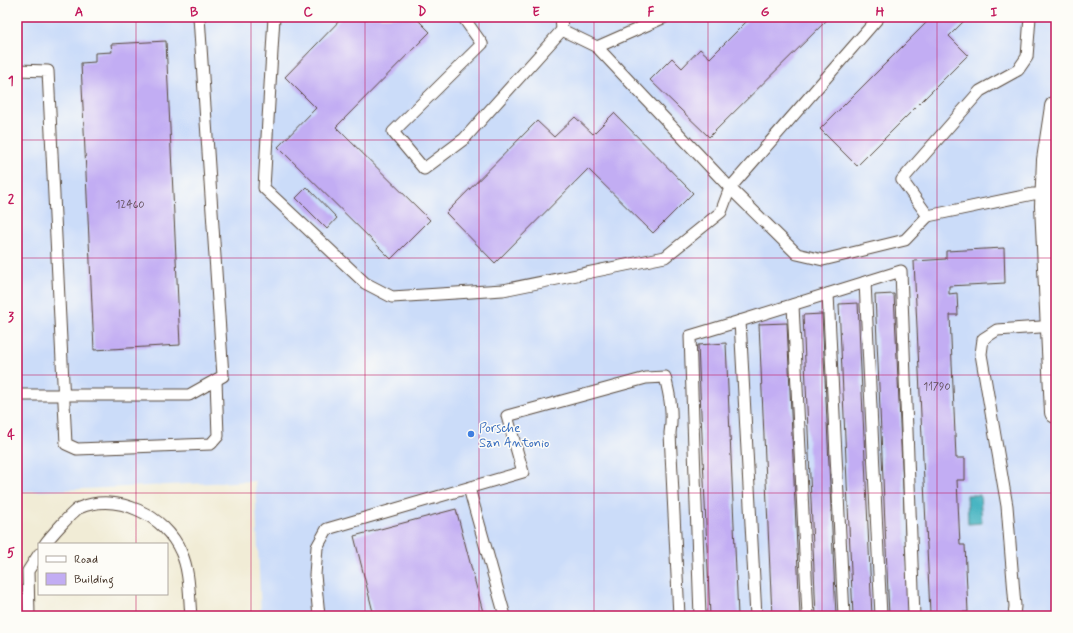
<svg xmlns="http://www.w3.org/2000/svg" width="1073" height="633" viewBox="0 0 1073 633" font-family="Mynerve,sans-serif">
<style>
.built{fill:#cbdcf9}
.water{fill:#48b5c2;stroke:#427070}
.building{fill:#c2adf3}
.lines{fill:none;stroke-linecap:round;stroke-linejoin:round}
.service-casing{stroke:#56473a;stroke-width:13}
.minor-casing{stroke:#56473a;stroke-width:24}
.service{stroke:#fff;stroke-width:11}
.minor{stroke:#fff;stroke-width:22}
.grid{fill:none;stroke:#c2185b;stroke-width:1;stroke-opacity:0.55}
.shop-dot{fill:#3f7fe0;stroke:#fdfcf7;stroke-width:1.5}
.labels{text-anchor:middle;stroke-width:3;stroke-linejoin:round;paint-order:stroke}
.number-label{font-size:11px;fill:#5d4b53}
.shop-label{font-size:13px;fill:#366cbe;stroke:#fdfcf7;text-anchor:start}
.neatline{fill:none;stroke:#c2185b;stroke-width:1.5}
.grid-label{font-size:13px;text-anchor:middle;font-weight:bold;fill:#c2185b}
</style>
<rect width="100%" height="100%" fill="#fdfcf7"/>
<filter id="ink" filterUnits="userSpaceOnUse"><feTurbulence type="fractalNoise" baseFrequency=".025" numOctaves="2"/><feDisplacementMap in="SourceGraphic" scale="8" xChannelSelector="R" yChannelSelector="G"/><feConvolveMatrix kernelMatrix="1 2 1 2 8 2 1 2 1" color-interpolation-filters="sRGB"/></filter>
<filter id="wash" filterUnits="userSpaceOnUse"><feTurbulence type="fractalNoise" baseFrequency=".012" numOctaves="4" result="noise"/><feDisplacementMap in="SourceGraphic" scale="16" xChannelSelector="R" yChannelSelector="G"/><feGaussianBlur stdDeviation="0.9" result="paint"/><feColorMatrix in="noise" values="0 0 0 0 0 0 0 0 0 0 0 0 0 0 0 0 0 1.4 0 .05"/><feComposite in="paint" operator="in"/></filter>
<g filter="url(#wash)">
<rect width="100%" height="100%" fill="#f1ecd6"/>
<path class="built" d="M 17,17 L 1056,17 L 1056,616 L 261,616 L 255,481 L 17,492 Z"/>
<path class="water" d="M 967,495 L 980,495 L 982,523 L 968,524 Z"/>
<g id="blocks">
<g class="building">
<path d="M 343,17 L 415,17 L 430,32 L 336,127 L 430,220 L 391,259 L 278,147 L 316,108 L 285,77 Z"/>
<path d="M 751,17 L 830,17 L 709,137 L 650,80 L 672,58 L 682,68 L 700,49 L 710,58 Z"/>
<path d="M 926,17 L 968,17 L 949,36 L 968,55 L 857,166 L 820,129 L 929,20 Z"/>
<path d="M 166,41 L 180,345 L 94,350 L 81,63 L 95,62 L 95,53 L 112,52 L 111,44 Z"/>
<path d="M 614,113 L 693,193 L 653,233 L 588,169 L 495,263 L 446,213 L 537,121 L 554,137 L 575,117 L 593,134 Z"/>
<path d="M 307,187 L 337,218 L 327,229 L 296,198 Z"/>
<path d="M 1004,248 L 1005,283 L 949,286 L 949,294 L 957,293 L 958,315 L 950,315 L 956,458 L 965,458 L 965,480 L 957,480 L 960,545 L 965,545 L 968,612 L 930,613 L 914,261 L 946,259 L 946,251 Z"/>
<path d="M 894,294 L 909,616 L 889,616 L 875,295 Z"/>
<path d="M 858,303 L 872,616 L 853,616 L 839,304 Z"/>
<path d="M 822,314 L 836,616 L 816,616 L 803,315 Z"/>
<path d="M 787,323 L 800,616 L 772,616 L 759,324 Z"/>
<path d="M 726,343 L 738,616 L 710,616 L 698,345 Z"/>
<path d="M 456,509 L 484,616 L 374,616 L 354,536 Z"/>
</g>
</g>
</g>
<g filter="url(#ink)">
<use href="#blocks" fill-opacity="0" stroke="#56473a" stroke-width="1"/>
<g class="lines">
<g class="service-casing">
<g id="service">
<path d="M 274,17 L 264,188 L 365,283 L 392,297 L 503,290 L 665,257 L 721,212 L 730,188 L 879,17"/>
<path d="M 463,17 L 482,44 L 393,132 L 424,169 L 464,139 L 562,30"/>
<path d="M 561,17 L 562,30 L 597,47 L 665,17"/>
<path d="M 1030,17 L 1027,57 L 1018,70 L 980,91 L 902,180 L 928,216 L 1033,194 L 1047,194"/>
<path d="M 597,47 L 730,188 L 797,254 L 823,260 L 905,240 L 928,216"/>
<path d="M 17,70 L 48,71 L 66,444 L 77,449 L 211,444 L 218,436 L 216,380"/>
<path d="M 865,282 L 881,616"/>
<path d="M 828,294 L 844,616"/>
<path d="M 793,305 L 808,616"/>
<path d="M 17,395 L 189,395 L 223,376 L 199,17"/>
<path d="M 469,488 L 505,616"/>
<path d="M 45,544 C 49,538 73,511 79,508 C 117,492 165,515 181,552 C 190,571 189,596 191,616"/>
<path d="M 29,616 L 28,571 L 39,554"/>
<path d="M 319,616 L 315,575 L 317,547 L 327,529 L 523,472 L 507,416 L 646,378 L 665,377 C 670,396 673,413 670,433 L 679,616"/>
<path d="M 700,616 L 690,336 L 740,321"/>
<path d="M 756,616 L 740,321 L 901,271 L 914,616"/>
<path d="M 1014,616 L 1015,606 L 1007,506 L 981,354 L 983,339 L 997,330 L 1055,326"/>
</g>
</g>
<g class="minor-casing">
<path id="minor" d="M 1056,107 L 1048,160 L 1046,206 L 1056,412"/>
</g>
<use href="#service" class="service"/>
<use href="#minor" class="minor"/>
</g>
</g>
<path class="grid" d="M 136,17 L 136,544M 251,17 L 251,616M 365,17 L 365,616M 479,17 L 479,616M 594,17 L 594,616M 708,17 L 708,616M 822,17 L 822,616M 937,17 L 937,616M 17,140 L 1056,140M 17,258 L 1056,258M 17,375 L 1056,375M 17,493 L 1056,493M 136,594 L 136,616"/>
<circle class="shop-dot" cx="471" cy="434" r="4"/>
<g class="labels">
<g class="number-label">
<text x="130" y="208">12460</text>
<text x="937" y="390">11790</text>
</g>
<g class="shop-label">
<text x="479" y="432">Porsche<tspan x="479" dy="15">San Antonio</tspan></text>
</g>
</g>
<rect width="1073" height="633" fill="none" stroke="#fdfcf7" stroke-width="44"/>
<rect x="38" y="543" width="130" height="52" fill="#fdfcf7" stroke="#afa8a0"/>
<rect x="46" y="556" width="20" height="6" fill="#ffffff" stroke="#afa8a0"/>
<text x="74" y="563" font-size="12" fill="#3b2a1e">Road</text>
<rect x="46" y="573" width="20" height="12" fill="#c2adf3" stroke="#afa8a0"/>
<text x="74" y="583" font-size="12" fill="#3b2a1e">Building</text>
<rect x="22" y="22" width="1029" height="589" class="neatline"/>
<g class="grid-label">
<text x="79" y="16">A</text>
<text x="194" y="16">B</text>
<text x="308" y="16">C</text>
<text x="422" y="16">D</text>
<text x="536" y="16">E</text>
<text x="651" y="16">F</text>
<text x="765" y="16">G</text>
<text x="880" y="16">H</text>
<text x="994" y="16">I</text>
<text x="11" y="85">1</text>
<text x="11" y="203">2</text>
<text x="11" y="321">3</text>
<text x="11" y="439">4</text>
<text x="11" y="557">5</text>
</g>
</svg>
